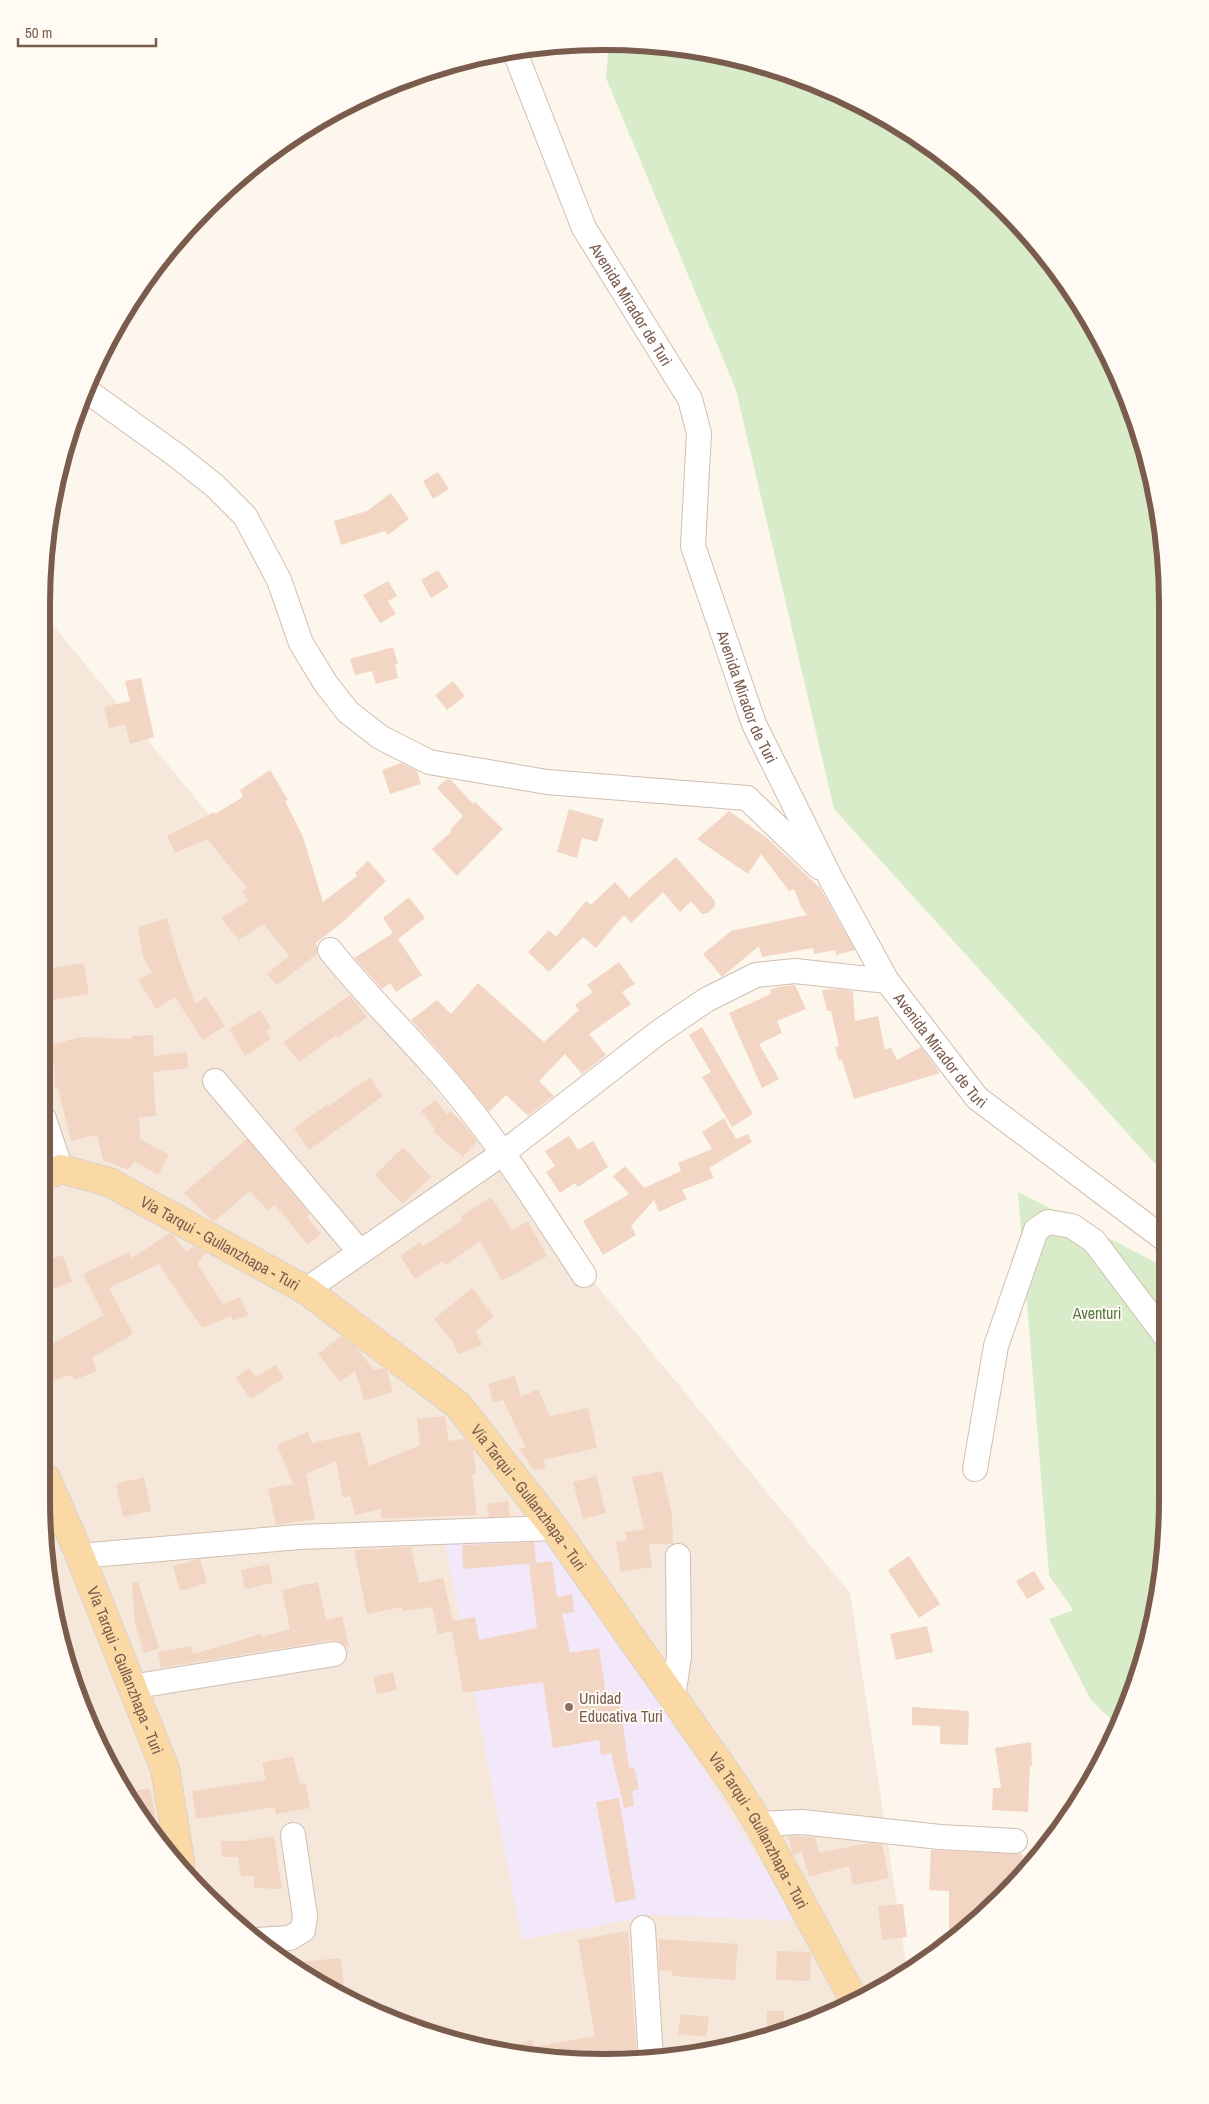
<svg xmlns="http://www.w3.org/2000/svg" width="1209" height="2104" viewBox="0 0 1209 2104" font-family="'Archivo Narrow',sans-serif">
<style>
.residential{fill:#f5e8da}
.education{fill:#f3e8fa}
.green{fill:#d8ecc9}
.building{fill:#f3d5c3}
.lines{fill:none;stroke-linecap:round;stroke-linejoin:round}
.minor-casing{stroke:#d1beb0;stroke-width:26}
.major-casing{stroke:#dad1cd;stroke-width:30}
.minor{stroke:#fff;stroke-width:24}
.major{stroke:#fbd9a5;stroke-width:28}
.education-dot{fill:#8d6e63;stroke:#fffaf3;stroke-width:2}
.labels{text-anchor:middle;stroke-width:4;stroke-linejoin:round;paint-order:stroke}
.street-label{font-size:16px;fill:#7a5c4d;stroke:#fffaf3}
.park-label{font-size:16px;fill:#537a41;stroke:#fffaf3}
.education-label{font-size:16px;fill:#785e54;stroke:#fffaf3;text-anchor:start}
.rim{fill:none;stroke:#7a5c4d;stroke-width:6}
</style>
<rect width="100%" height="100%" fill="#fdf6ec"/>
<path class="residential" d="M 43,613 L 850,1593 L 907,1970 L 820,2020 L 715,2052 L 641,2062 L 531,2058 L 458,2043 L 356,2005 L 291,1968 L 206,1898 L 157,1842 L 99,1749 L 71,1680 L 46,1573 Z"/>
<path class="education" d="M 545,1531 L 708,1778 L 797,1921 L 655,1915 L 522,1940 L 444,1537 Z"/>
<g class="green">
<path d="M 609,42 L 714,52 L 820,84 L 917,136 L 1003,206 L 1092,323 L 1138,424 L 1167,567 L 1167,1177 L 834,809 L 736,390 L 606,78 Z"/>
<path d="M 1018,1192 L 1167,1268 L 1167,1537 L 1138,1681 L 1116,1724 L 1091,1700 L 1049,1619 L 1073,1610 L 1049,1575 Z"/>
</g>
<g class="building">
<path d="M 438,472 L 449,489 L 433,499 L 423,481 Z"/>
<path d="M 391,493 L 409,519 L 388,535 L 385,531 L 341,545 L 334,521 L 367,511 Z"/>
<path d="M 438,570 L 449,587 L 431,598 L 421,580 Z"/>
<path d="M 388,581 L 397,596 L 388,601 L 396,614 L 380,623 L 363,595 Z"/>
<path d="M 393,647 L 398,664 L 395,665 L 398,678 L 376,684 L 372,671 L 355,675 L 350,659 Z"/>
<path d="M 141,678 L 154,737 L 130,744 L 125,724 L 109,728 L 104,707 L 130,701 L 125,681 Z"/>
<path d="M 453,681 L 465,696 L 447,710 L 435,695 Z"/>
<path d="M 401,763 L 417,771 L 421,784 L 390,794 L 382,770 Z"/>
<path d="M 270,770 L 288,800 L 285,801 L 303,837 L 323,902 L 357,876 L 355,873 L 368,861 L 386,881 L 344,921 L 316,943 L 317,954 L 277,985 L 267,974 L 289,956 L 264,924 L 239,940 L 221,918 L 248,901 L 242,891 L 247,888 L 207,839 L 175,853 L 167,836 L 214,812 L 215,814 L 243,797 L 240,790 Z"/>
<path d="M 447,779 L 451,780 L 473,804 L 475,802 L 503,829 L 457,876 L 432,849 L 451,832 L 450,830 L 463,816 L 437,788 Z"/>
<path d="M 569,809 L 604,819 L 597,842 L 582,838 L 577,858 L 557,852 Z"/>
<path d="M 729,811 L 767,838 L 820,888 L 855,950 L 836,955 L 835,950 L 814,954 L 813,948 L 762,957 L 759,946 L 722,977 L 703,954 L 731,931 L 807,915 L 801,907 L 794,889 L 789,891 L 761,854 L 748,874 L 697,839 Z"/>
<path d="M 676,857 L 715,901 L 715,906 L 708,913 L 702,914 L 691,901 L 680,912 L 663,892 L 631,923 L 624,915 L 596,948 L 583,937 L 549,972 L 528,952 L 549,930 L 556,937 L 586,901 L 591,905 L 615,882 L 629,898 Z"/>
<path d="M 409,897 L 425,918 L 398,939 L 422,975 L 396,992 L 390,983 L 382,989 L 354,958 L 393,933 L 383,918 Z"/>
<path d="M 167,918 L 178,957 L 195,1004 L 206,997 L 225,1026 L 203,1040 L 175,997 L 156,1009 L 138,980 L 152,972 L 143,957 L 138,927 Z"/>
<path d="M 619,962 L 635,984 L 622,992 L 631,1004 L 589,1034 L 606,1055 L 582,1074 L 565,1054 L 539,1081 L 554,1096 L 528,1116 L 506,1095 L 489,1112 L 446,1059 L 411,1020 L 437,1000 L 451,1014 L 478,983 L 544,1042 L 579,1010 L 575,1005 L 593,992 L 587,985 Z"/>
<path d="M 84,963 L 89,994 L 52,1000 L 47,969 Z"/>
<path d="M 795,985 L 806,1009 L 777,1021 L 782,1033 L 759,1044 L 779,1079 L 762,1088 L 729,1013 L 771,994 L 770,990 L 777,987 Z"/>
<path d="M 835,989 L 853,991 L 855,1021 L 878,1016 L 885,1050 L 891,1047 L 897,1060 L 921,1047 L 940,1073 L 854,1099 L 842,1060 L 839,1061 L 835,1047 L 839,1046 L 831,1011 L 827,1011 L 822,990 Z"/>
<path d="M 350,995 L 367,1017 L 338,1038 L 336,1035 L 299,1062 L 283,1042 Z"/>
<path d="M 260,1010 L 271,1027 L 266,1032 L 271,1039 L 245,1056 L 229,1029 Z"/>
<path d="M 702,1027 L 753,1114 L 732,1127 L 702,1077 L 711,1072 L 689,1035 Z"/>
<path d="M 153,1035 L 154,1056 L 187,1052 L 188,1068 L 153,1072 L 156,1116 L 139,1117 L 140,1139 L 169,1155 L 158,1175 L 134,1161 L 128,1170 L 103,1160 L 97,1135 L 71,1141 L 58,1088 L 55,1088 L 54,1065 L 50,1065 L 46,1046 L 81,1037 L 132,1039 L 132,1036 Z"/>
<path d="M 370,1077 L 383,1096 L 309,1150 L 294,1128 L 328,1104 L 329,1106 Z"/>
<path d="M 436,1100 L 447,1115 L 450,1111 L 461,1121 L 477,1141 L 463,1157 L 433,1132 L 435,1129 L 421,1111 Z"/>
<path d="M 724,1118 L 736,1139 L 748,1134 L 752,1142 L 709,1168 L 714,1178 L 682,1190 L 687,1199 L 659,1212 L 654,1200 L 631,1226 L 636,1235 L 603,1255 L 583,1221 L 629,1194 L 613,1176 L 625,1166 L 644,1188 L 681,1171 L 678,1163 L 712,1149 L 702,1132 Z"/>
<path d="M 569,1136 L 578,1150 L 593,1141 L 608,1167 L 578,1187 L 575,1183 L 560,1193 L 546,1172 L 555,1166 L 545,1151 Z"/>
<path d="M 247,1139 L 310,1214 L 307,1217 L 321,1234 L 308,1245 L 275,1205 L 268,1211 L 250,1191 L 214,1222 L 184,1193 Z"/>
<path d="M 403,1147 L 431,1177 L 402,1204 L 375,1175 Z"/>
<path d="M 491,1197 L 512,1230 L 528,1221 L 547,1256 L 502,1281 L 480,1241 L 446,1265 L 443,1261 L 415,1279 L 400,1256 L 420,1242 L 423,1246 L 463,1220 L 461,1216 Z"/>
<path d="M 170,1233 L 174,1236 L 186,1252 L 194,1246 L 206,1253 L 197,1264 L 223,1304 L 240,1297 L 248,1315 L 233,1321 L 231,1316 L 202,1328 L 159,1264 L 109,1288 L 133,1334 L 92,1358 L 97,1371 L 74,1380 L 72,1375 L 45,1382 L 45,1348 L 104,1315 L 83,1274 L 129,1252 L 132,1258 Z"/>
<path d="M 63,1255 L 72,1282 L 45,1291 L 45,1261 Z"/>
<path d="M 472,1288 L 494,1317 L 476,1331 L 482,1345 L 458,1354 L 453,1342 L 434,1319 Z"/>
<path d="M 341,1336 L 355,1346 L 374,1370 L 383,1368 L 387,1371 L 393,1392 L 364,1401 L 355,1371 L 340,1382 L 318,1354 Z"/>
<path d="M 276,1365 L 284,1378 L 251,1399 L 235,1378 L 249,1368 L 256,1377 Z"/>
<path d="M 515,1376 L 521,1397 L 538,1389 L 550,1416 L 588,1408 L 597,1448 L 543,1460 L 546,1468 L 534,1470 L 519,1448 L 526,1448 L 503,1400 L 493,1403 L 488,1384 Z"/>
<path d="M 445,1416 L 449,1441 L 464,1439 L 473,1449 L 476,1474 L 472,1475 L 477,1515 L 381,1519 L 381,1509 L 355,1515 L 350,1496 L 343,1498 L 336,1461 L 306,1474 L 315,1519 L 276,1525 L 268,1489 L 293,1484 L 277,1445 L 308,1432 L 312,1443 L 360,1432 L 369,1466 L 420,1445 L 417,1419 Z"/>
<path d="M 662,1471 L 672,1514 L 673,1544 L 649,1544 L 652,1567 L 621,1572 L 616,1542 L 626,1541 L 625,1532 L 644,1529 L 632,1477 Z"/>
<path d="M 596,1476 L 606,1513 L 583,1519 L 573,1482 Z"/>
<path d="M 144,1477 L 151,1511 L 123,1517 L 116,1484 Z"/>
<path d="M 508,1501 L 510,1516 L 489,1517 L 487,1504 Z"/>
<path d="M 534,1542 L 536,1563 L 463,1569 L 462,1545 Z"/>
<path d="M 411,1547 L 419,1583 L 443,1578 L 453,1621 L 475,1617 L 479,1640 L 537,1628 L 529,1564 L 552,1561 L 557,1597 L 572,1594 L 574,1612 L 562,1614 L 570,1653 L 599,1648 L 606,1694 L 618,1692 L 629,1768 L 634,1767 L 639,1789 L 632,1791 L 634,1806 L 624,1808 L 611,1753 L 601,1755 L 599,1740 L 553,1748 L 543,1682 L 463,1693 L 452,1631 L 438,1634 L 432,1607 L 403,1611 L 402,1607 L 367,1614 L 354,1550 L 374,1548 L 375,1550 L 388,1548 Z"/>
<path d="M 909,1556 L 940,1604 L 919,1618 L 888,1570 Z"/>
<path d="M 200,1559 L 207,1583 L 180,1591 L 173,1566 Z"/>
<path d="M 269,1564 L 273,1583 L 245,1589 L 241,1570 Z"/>
<path d="M 1034,1571 L 1045,1589 L 1027,1599 L 1016,1581 Z"/>
<path d="M 138,1582 L 159,1648 L 144,1653 L 135,1624 L 132,1583 Z"/>
<path d="M 318,1582 L 326,1620 L 342,1616 L 349,1646 L 346,1647 L 339,1641 L 332,1640 L 161,1668 L 158,1652 L 191,1646 L 193,1654 L 254,1636 L 261,1634 L 262,1637 L 290,1629 L 282,1590 Z"/>
<path d="M 927,1626 L 933,1652 L 896,1660 L 890,1634 Z"/>
<path d="M 393,1672 L 397,1690 L 377,1694 L 373,1677 Z"/>
<path d="M 912,1707 L 969,1711 L 968,1745 L 940,1744 L 940,1726 L 912,1725 Z"/>
<path d="M 1031,1742 L 1032,1766 L 1030,1766 L 1028,1812 L 992,1810 L 993,1788 L 1001,1788 L 995,1748 Z"/>
<path d="M 293,1756 L 300,1784 L 306,1783 L 310,1808 L 276,1814 L 275,1807 L 196,1819 L 192,1791 L 266,1780 L 262,1763 Z"/>
<path d="M 150,1788 L 161,1845 L 160,1845 L 127,1793 Z"/>
<path d="M 619,1798 L 636,1899 L 615,1903 L 596,1802 Z"/>
<path d="M 274,1836 L 282,1889 L 254,1888 L 254,1875 L 241,1877 L 238,1857 L 222,1857 L 221,1841 L 243,1841 Z"/>
<path d="M 788,1836 L 815,1837 L 819,1853 L 868,1843 L 882,1844 L 889,1878 L 853,1885 L 849,1866 L 809,1877 L 802,1852 L 793,1855 Z"/>
<path d="M 931,1850 L 1023,1854 L 1019,1879 L 960,1935 L 949,1935 L 949,1891 L 929,1890 Z"/>
<path d="M 903,1904 L 907,1937 L 882,1940 L 878,1906 Z"/>
<path d="M 628,1931 L 637,2061 L 531,2058 L 495,2051 L 532,2040 L 534,2047 L 595,2036 L 578,1940 Z"/>
<path d="M 659,1939 L 738,1944 L 735,1980 L 672,1976 L 672,1971 L 659,1970 Z"/>
<path d="M 777,1951 L 811,1952 L 810,1981 L 776,1980 Z"/>
<path d="M 341,1958 L 345,1998 L 286,1963 Z"/>
<path d="M 767,2011 L 784,2011 L 784,2031 L 767,2036 Z"/>
<path d="M 681,2014 L 709,2017 L 706,2037 L 678,2034 Z"/>
</g>
<g class="lines">
<g class="minor-casing">
<g id="minor">
<path id="s1" d="M 514,50 L 584,228 L 690,399 L 699,433 L 693,546 L 754,724 L 831,879 L 887,981 L 977,1098 L 1167,1241"/>
<path d="M 87,391 L 176,455 L 215,486 L 245,516 L 279,580 L 301,643 L 326,684 L 348,712 L 380,737 L 429,762 L 547,782 L 747,798 L 819,867"/>
<path d="M 330,950 C 368,998 412,1039 451,1086 C 501,1145 542,1211 584,1275"/>
<path d="M 215,1081 L 360,1252"/>
<path d="M 44,1119 L 61,1169"/>
<path d="M 306,1290 L 503,1153 L 659,1032 L 706,1000 L 756,975 L 795,971 L 887,981"/>
<path d="M 975,1469 L 996,1346 L 1036,1230 L 1048,1222 L 1072,1226 L 1094,1241 L 1167,1338"/>
<path d="M 80,1556 L 299,1537 L 554,1528"/>
<path d="M 131,1687 L 334,1654"/>
<path d="M 673,1696 L 679,1657 L 678,1556"/>
<path d="M 759,1824 L 802,1822 L 940,1837 L 1015,1841"/>
<path d="M 643,1928 L 651,2060"/>
<path d="M 257,1940 L 290,1938 L 303,1930 L 305,1916 L 293,1835"/>
</g>
</g>
<g class="major-casing">
<g id="major">
<path id="s2" d="M 45,1176 L 61,1169 L 109,1182 L 306,1290 L 458,1405 L 554,1528 L 736,1787 L 759,1824 L 854,2000"/>
<path id="s3" d="M 46,1478 L 80,1556 L 165,1769 L 180,1861 L 180,1868"/>
</g>
</g>
<use href="#minor" class="minor"/>
<use href="#major" class="major"/>
</g>
<circle class="education-dot" cx="569" cy="1707" r="5"/>
<g class="labels">
<g class="street-label">
<text dy="6" stroke="none"><textPath href="#s1" startOffset="281">Avenida Mirador de Turi</textPath></text>
<text dy="6" stroke="none"><textPath href="#s1" startOffset="701">Avenida Mirador de Turi</textPath></text>
<text dy="6" stroke="none"><textPath href="#s1" startOffset="1106">Avenida Mirador de Turi</textPath></text>
<text dy="6" stroke="none"><textPath href="#s2" startOffset="194">Vía Tarqui - Gullanzhapa - Turi</textPath></text>
<text dy="6" stroke="none"><textPath href="#s2" startOffset="599">Vía Tarqui - Gullanzhapa - Turi</textPath></text>
<text dy="6" stroke="none"><textPath href="#s3" startOffset="208">Vía Tarqui - Gullanzhapa - Turi</textPath></text>
<text dy="6" stroke="none"><textPath href="#s2" startOffset="1004">Vía Tarqui - Gullanzhapa - Turi</textPath></text>
</g>
<g class="park-label">
<text x="1097" y="1319">Aventuri</text>
</g>
<g class="education-label">
<text x="579" y="1704">Unidad<tspan x="579" dy="18">Educativa Turi</tspan></text>
</g>
</g>
<path d="M0 0H1209V2104H0ZM604 50H605A554 554 0 0 1 1159 604V1500A554 554 0 0 1 605 2054H604A554 554 0 0 1 50 1500V604A554 554 0 0 1 604 50Z" fill="#fffaf3" fill-rule="evenodd"/>
<path class="rim" d="M604 50H605A554 554 0 0 1 1159 604V1500A554 554 0 0 1 605 2054H604A554 554 0 0 1 50 1500V604A554 554 0 0 1 604 50Z"/>
<path d="M18 38v8h138v-8" fill="none" stroke="#7a5c4d" stroke-width="2.5"/>
<text x="25" y="38" font-size="15" fill="#7a5c4d" stroke="#fffaf3" stroke-width="4" paint-order="stroke">50 m</text>
</svg>
